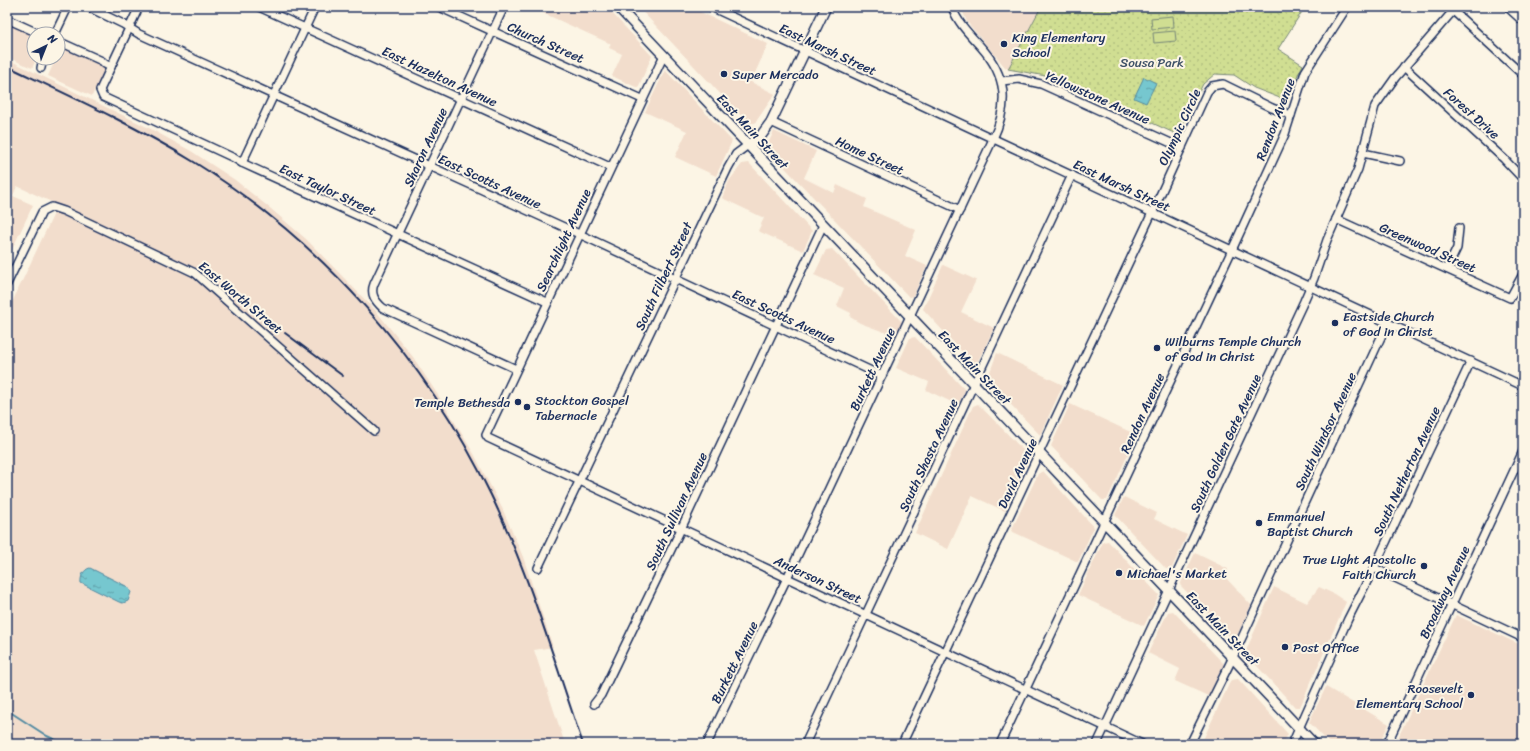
<svg xmlns="http://www.w3.org/2000/svg" width="1530" height="751" viewBox="0 0 1530 751" font-family="Sriracha,sans-serif">
<style>
.built{fill:#f2ddcc}
.green{fill:url(#green-dots);stroke:#768678}
.pitch{fill:#d0de92;stroke:#768678}
.water{fill:url(#water-ripples);stroke:#528aa2}
.lines{fill:none;stroke-linecap:round;stroke-linejoin:round}
.stream{stroke:#528aa2;stroke-width:2}
.street-casing{stroke:#1b2f5e;stroke-width:10}
.secondary-casing{stroke:#1b2f5e;stroke-width:12}
.highway-casing{stroke:#1b2f5e;stroke-width:15}
.street{stroke:#fcf5e5;stroke-width:7}
.secondary{stroke:#fcf5e5;stroke-width:9}
.highway{stroke:#fcf5e5;stroke-width:12}
.rail{stroke:#1b2f5e;stroke-width:2}
.poi-dot{fill:#1b2f5e;stroke:#fcf5e5;stroke-width:1.5}
.labels{text-anchor:middle;stroke-width:4;stroke-linejoin:round;paint-order:stroke}
.poi-label{font-size:13px;fill:#1b2f5e;stroke:#fcf5e5;text-anchor:start}
.street-label{font-size:13px;fill:#1b2f5e;stroke:#fcf5e5}
.park-label{font-size:13px;fill:#3f5268;stroke:#fcf5e5}
</style>
<defs>
<pattern id="green-dots" width="8" height="8" patternUnits="userSpaceOnUse"><rect width="8" height="8" fill="#d0de92"/><path d="M2 2h.1M6 6h.1" fill="none" stroke="#b2bf80" stroke-width="1.8" stroke-linecap="round"/></pattern>
<pattern id="water-ripples" width="26" height="14" patternUnits="userSpaceOnUse"><rect width="26" height="14" fill="#76c7cf"/><path d="M2 4q2-2 4 0t4 0M15 11q2-2 4 0t4 0" fill="none" stroke="#60a2ab"/></pattern>
</defs>
<rect width="100%" height="100%" fill="#fcf5e5"/>
<filter id="ink" filterUnits="userSpaceOnUse"><feTurbulence type="fractalNoise" baseFrequency=".025" numOctaves="2"/><feDisplacementMap in="SourceGraphic" scale="8" xChannelSelector="R" yChannelSelector="G"/><feConvolveMatrix kernelMatrix="1 2 1 2 8 2 1 2 1" color-interpolation-filters="sRGB"/></filter>
<g filter="url(#ink)">
<g class="built">
<path d="M 545,7 L 600,7 L 611,12 L 652,56 L 638,88 L 612,76 L 622,54 L 609,48 L 611,44 L 543,13 Z"/>
<path d="M 638,7 L 690,7 L 768,44 L 751,82 L 775,94 L 755,123 L 748,123 Z"/>
<path d="M 961,7 L 1041,7 L 1008,69 L 1005,67 L 967,22 Z"/>
<path d="M 7,21 L 34,34 L 34,58 L 37,58 L 32,68 L 7,57 Z"/>
<path d="M 61,46 L 106,67 L 92,96 L 48,76 L 56,58 L 58,58 L 58,53 Z"/>
<path d="M 7,59 L 147,127 L 191,151 L 235,180 L 271,209 L 306,239 L 376,311 L 413,357 L 445,406 L 474,454 L 502,508 L 523,557 L 553,647 L 534,650 L 565,744 L 7,744 L 7,313 L 58,205 L 17,186 L 13,196 L 33,205 L 7,260 Z"/>
<path d="M 665,70 L 732,141 L 716,176 L 675,157 L 687,131 L 645,112 Z"/>
<path d="M 774,131 L 816,151 L 804,178 L 834,193 L 837,185 L 867,199 L 864,207 L 916,230 L 905,256 L 927,266 L 913,296 L 909,297 L 766,148 Z"/>
<path d="M 749,163 L 812,231 L 803,251 L 758,231 L 764,218 L 722,198 L 729,181 L 742,164 Z"/>
<path d="M 832,249 L 902,322 L 895,336 L 860,323 L 850,317 L 851,313 L 837,306 L 844,288 L 814,275 L 826,250 Z"/>
<path d="M 943,265 L 976,280 L 961,312 L 994,328 L 977,363 L 973,364 L 923,309 Z"/>
<path d="M 915,337 L 965,390 L 958,405 L 926,390 L 929,382 L 896,368 L 910,338 Z"/>
<path d="M 997,353 L 1063,385 L 1040,435 L 987,380 Z"/>
<path d="M 978,404 L 1030,457 L 1005,511 L 972,496 L 948,549 L 915,533 L 973,406 Z"/>
<path d="M 1070,404 L 1137,435 L 1107,500 L 1102,500 L 1051,446 Z"/>
<path d="M 1043,471 L 1094,527 L 1078,562 L 1011,531 L 1038,474 Z"/>
<path d="M 1124,497 L 1157,513 L 1154,519 L 1187,535 L 1172,568 L 1166,569 L 1115,515 Z"/>
<path d="M 1108,541 L 1159,595 L 1144,626 L 1078,595 L 1103,542 Z"/>
<path d="M 1195,553 L 1228,569 L 1225,577 L 1251,605 L 1236,638 L 1231,638 L 1180,585 Z"/>
<path d="M 1274,587 L 1307,603 L 1319,587 L 1334,594 L 1346,602 L 1300,707 L 1295,707 L 1245,653 Z"/>
<path d="M 1173,611 L 1224,664 L 1208,696 L 1175,681 L 1180,669 L 1148,653 L 1168,612 Z"/>
<path d="M 1456,615 L 1523,646 L 1523,744 L 1395,744 Z"/>
<path d="M 1238,679 L 1288,734 L 1283,744 L 1201,744 L 1231,680 Z"/>
<path d="M 1326,687 L 1389,724 L 1379,744 L 1330,744 L 1309,722 Z"/>
</g>
<path class="green" d="M 1041,7 L 1305,7 L 1278,49 L 1303,65 L 1285,100 L 1254,88 L 1234,75 L 1215,74 L 1203,84 L 1180,129 L 1174,133 L 1051,77 L 1008,69 Z"/>
<g class="pitch">
<path d="M 1173,16 L 1174,27 L 1152,29 L 1151,18 Z"/>
<path d="M 1175,31 L 1176,41 L 1154,43 L 1153,33 Z"/>
</g>
<g class="water">
<path d="M 1144,77 L 1156,83 L 1146,103 L 1134,98 Z"/>
<path d="M 90,568 L 128,587 L 131,592 L 128,601 L 123,603 L 119,602 L 81,583 C 80,577 84,569 90,568 Z"/>
</g>
<g class="lines">
<path class="stream" d="M 7,710 L 47,736 L 64,744"/>
<g class="street-casing">
<g id="street">
<path d="M 88,7 L 123,24 L 139,34 L 588,238 L 882,376"/>
<path d="M 139,7 L 100,90 L 103,97 L 234,158 L 242,163 L 547,302"/>
<path d="M 259,7 L 610,167"/>
<path d="M 439,7 L 642,99"/>
<path d="M 504,7 L 374,284 C 370,294 375,301 383,308 L 516,369"/>
<path d="M 711,7 L 1523,386"/>
<path d="M 1449,7 L 1523,75"/>
<path d="M 7,19 L 40,34"/>
<path d="M 55,34 L 68,7"/>
<path d="M 58,41 L 102,61 L 105,64 L 111,67"/>
<path d="M 664,55 L 486,435 L 488,438 L 1142,744"/>
<path d="M 1404,67 L 1504,159 L 1523,179"/>
<path d="M 41,68 L 43,58"/>
<path d="M 1002,81 L 1019,79 L 1041,84 L 1182,148"/>
<path d="M 771,122 L 960,210"/>
<path d="M 1363,153 L 1400,161"/>
<path d="M 242,163 L 315,7"/>
<path d="M 1336,219 L 1510,298 L 1523,274"/>
<path d="M 1447,269 L 1457,248 L 1459,228"/>
<path d="M 7,284 L 42,212 L 52,207 L 64,211 L 195,273 L 374,431"/>
<path d="M 538,568 L 728,168 L 736,154 L 748,145"/>
<path d="M 1374,568 L 1523,638"/>
<path d="M 594,704 L 601,695 L 681,529 L 823,225"/>
<path d="M 707,744 L 787,578 L 993,139 C 1009,104 1007,76 981,47 C 970,35 957,22 952,7"/>
<path d="M 805,744 L 1072,175"/>
<path d="M 902,744 L 1152,213 L 1207,92 L 1212,86 L 1223,84 L 1272,108 L 1291,115"/>
<path d="M 1000,744 L 1232,250 L 1285,134 L 1305,72 L 1347,7"/>
<path d="M 1097,744 L 1304,301 L 1314,278 L 1327,240 L 1358,169 L 1375,106 L 1395,78 L 1453,11"/>
<path d="M 1190,744 L 1233,657 L 1388,322"/>
<path d="M 1292,744 L 1348,619 L 1374,568 L 1471,361"/>
<path d="M 1387,744 L 1523,451"/>
</g>
</g>
<g class="secondary-casing">
<g id="secondary">
<path d="M 618,7 L 1314,744"/>
<path d="M 748,145 L 760,137 L 771,122 L 826,7"/>
</g>
</g>
<g class="highway-casing">
<path id="highway" d="M 1511,7 L 1523,18"/>
</g>
<use href="#street" class="street"/>
<use href="#secondary" class="secondary"/>
<use href="#highway" class="highway"/>
<g class="rail">
<path d="M 7,66 C 70,96 134,125 194,162 C 321,241 426,359 491,495 C 529,574 554,660 583,744"/>
<path d="M 285,333 L 343,376"/>
</g>
</g>
</g>
<g class="poi-dot">
<circle cx="1004" cy="44" r="4"/>
<circle cx="724" cy="74" r="4"/>
<circle cx="1335" cy="323" r="4"/>
<circle cx="1157" cy="348" r="4"/>
<circle cx="518" cy="402" r="4"/>
<circle cx="527" cy="407" r="4"/>
<circle cx="1259" cy="523" r="4"/>
<circle cx="1424" cy="566" r="4"/>
<circle cx="1119" cy="573" r="4"/>
<circle cx="1285" cy="647" r="4"/>
<circle cx="1471" cy="695" r="4"/>
</g>
<g class="labels">
<g class="poi-label">
<text x="1012" y="42">King Elementary<tspan x="1012" dy="15">School</tspan></text>
<text x="732" y="79">Super Mercado</text>
<text x="1343" y="321">Eastside Church<tspan x="1343" dy="15">of God in Christ</tspan></text>
<text x="1165" y="346">Wilburns Temple Church<tspan x="1165" dy="15">of God in Christ</tspan></text>
<text x="535" y="405">Stockton Gospel<tspan x="535" dy="15">Tabernacle</tspan></text>
<text x="510" y="407" text-anchor="end">Temple Bethesda</text>
<text x="1267" y="521">Emmanuel<tspan x="1267" dy="15">Baptist Church</tspan></text>
<text x="1416" y="564" text-anchor="end">True Light Apostolic<tspan x="1416" dy="15">Faith Church</tspan></text>
<text x="1127" y="578">Michael's Market</text>
<text x="1293" y="652">Post Office</text>
<text x="1463" y="693" text-anchor="end">Roosevelt<tspan x="1463" dy="15">Elementary School</tspan></text>
</g>
<g class="street-label">
<text transform="translate(546 42) rotate(24)" y="5">Church Street</text>
<text transform="translate(828 49) rotate(25)" y="5">East Marsh Street</text>
<text transform="translate(440 76) rotate(25)" y="5">East Hazelton Avenue</text>
<text transform="translate(1098 97) rotate(24)" y="5">Yellowstone Avenue</text>
<text transform="translate(1472 113) rotate(42)" y="5">Forest Drive</text>
<text transform="translate(1275 119) rotate(-69)" y="5">Rendon Avenue</text>
<text transform="translate(1179 127) rotate(-65)" y="5">Olympic Circle</text>
<text transform="translate(753 131) rotate(47)" y="5">East Main Street</text>
<text transform="translate(425 147) rotate(-65)" y="5">Sharon Avenue</text>
<text transform="translate(870 155) rotate(25)" y="5">Home Street</text>
<text transform="translate(490 181) rotate(25)" y="5">East Scotts Avenue</text>
<text transform="translate(1122 185) rotate(25)" y="5">East Marsh Street</text>
<text transform="translate(328 189) rotate(25)" y="5">East Taylor Street</text>
<text transform="translate(563 240) rotate(-65)" y="5">Searchlight Avenue</text>
<text transform="translate(1428 247) rotate(24)" y="5">Greenwood Street</text>
<text transform="translate(663 276) rotate(-65)" y="5">South Filbert Street</text>
<text transform="translate(241 297) rotate(40)" y="5">East Worth Street</text>
<text transform="translate(784 316) rotate(25)" y="5">East Scotts Avenue</text>
<text transform="translate(975 367) rotate(46)" y="5">East Main Street</text>
<text transform="translate(872 369) rotate(-65)" y="5">Burkett Avenue</text>
<text transform="translate(1142 413) rotate(-65)" y="5">Rendon Avenue</text>
<text transform="translate(1325 431) rotate(-65)" y="5">South Windsor Avenue</text>
<text transform="translate(1225 443) rotate(-65)" y="5">South Golden Gate Avenue</text>
<text transform="translate(928 455) rotate(-65)" y="5">South Shasta Avenue</text>
<text transform="translate(1406 471) rotate(-65)" y="5">South Netherton Avenue</text>
<text transform="translate(1017 473) rotate(-65)" y="5">David Avenue</text>
<text transform="translate(676 511) rotate(-65)" y="5">South Sullivan Avenue</text>
<text transform="translate(818 579) rotate(25)" y="5">Anderson Street</text>
<text transform="translate(1444 592) rotate(-65)" y="5">Broadway Avenue</text>
<text transform="translate(1223 628) rotate(46)" y="5">East Main Street</text>
<text transform="translate(734 662) rotate(-64)" y="5">Burkett Avenue</text>
</g>
<g class="park-label">
<text x="1152" y="67">Sousa Park</text>
</g>
</g>
<rect width="1530" height="751" fill="none" stroke="#fcf5e5" stroke-width="24"/>
<rect x="12" y="12" width="1506" height="727" fill="none" stroke="#1b2f5e" stroke-width="1.5" filter="url(#ink)"/>
<g transform="translate(46 46) rotate(43)"><circle r="19" fill="#fcf5e5" stroke="#a2a6af"/>
<path d="M0-3L7 15L0 10L-7 15Z" fill="#1b2f5e"/>
<text y="-6" font-size="11" font-weight="bold" text-anchor="middle" fill="#1b2f5e">N</text>
</g>
</svg>
